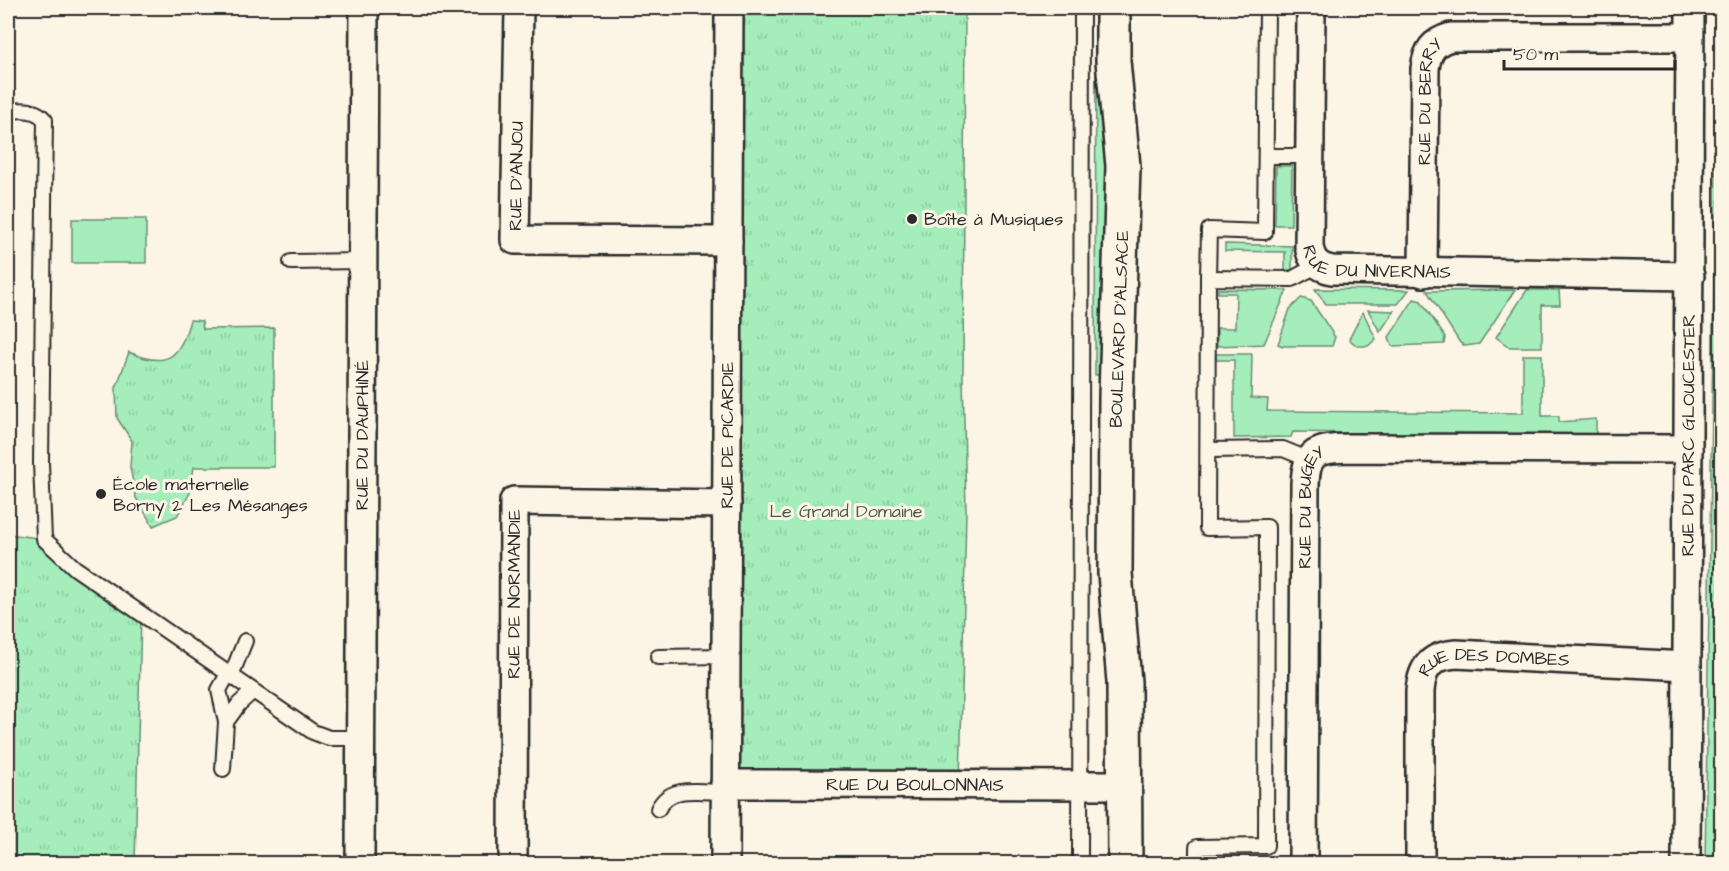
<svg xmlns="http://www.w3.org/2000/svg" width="1729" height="871" viewBox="0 0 1729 871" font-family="'Architects Daughter',sans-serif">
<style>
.green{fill:#a5eebc;stroke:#688c74;stroke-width:1.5}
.park{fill:url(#park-tufts);stroke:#688c74;stroke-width:1.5}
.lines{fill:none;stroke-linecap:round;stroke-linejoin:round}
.lane-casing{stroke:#2b2b2b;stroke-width:18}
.street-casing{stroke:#2b2b2b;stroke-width:32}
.secondary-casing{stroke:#2b2b2b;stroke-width:38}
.lane{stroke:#fcf5e5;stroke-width:14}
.street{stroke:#fcf5e5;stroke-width:27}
.secondary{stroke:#fcf5e5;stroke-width:33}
.poi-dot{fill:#2b2b2b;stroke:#fcf5e5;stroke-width:2}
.labels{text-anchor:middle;stroke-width:6;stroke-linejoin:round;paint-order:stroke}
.street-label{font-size:18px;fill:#2b2b2b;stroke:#fcf5e5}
.poi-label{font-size:18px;fill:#2b2b2b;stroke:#fcf5e5;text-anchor:start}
.park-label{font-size:18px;fill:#4a5c4f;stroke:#fcf5e5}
</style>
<defs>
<pattern id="park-tufts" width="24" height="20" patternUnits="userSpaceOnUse" patternTransform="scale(1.5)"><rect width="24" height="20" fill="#a5eebc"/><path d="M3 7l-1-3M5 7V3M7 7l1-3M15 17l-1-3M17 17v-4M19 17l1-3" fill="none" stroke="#8ecca2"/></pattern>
</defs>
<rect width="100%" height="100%" fill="#fcf5e5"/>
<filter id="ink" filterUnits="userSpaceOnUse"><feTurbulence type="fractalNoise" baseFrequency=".0167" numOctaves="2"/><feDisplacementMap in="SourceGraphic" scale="12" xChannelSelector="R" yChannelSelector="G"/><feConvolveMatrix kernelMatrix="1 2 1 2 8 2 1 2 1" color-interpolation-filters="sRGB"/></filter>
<g filter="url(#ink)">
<g class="green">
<path d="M 1096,31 L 1101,31 L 1111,136 L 1106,375 L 1095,375 Z"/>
<path d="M 1276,166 L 1292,166 L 1291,225 L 1275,225 Z"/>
<rect x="72" y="219" width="74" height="44"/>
<path d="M 1225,244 L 1292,246 L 1292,270 L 1285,270 L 1285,252 L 1225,251 Z"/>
<path d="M 1218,289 L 1287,290 L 1264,344 L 1217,346 L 1217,328 L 1235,328 L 1236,293 L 1218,293 Z"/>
<path d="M 1315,289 L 1409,290 L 1398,304 L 1326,304 Z"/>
<path d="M 1515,290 L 1479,344 L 1465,346 L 1460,343 L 1427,291 Z"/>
<path d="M 1527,290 L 1559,290 L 1560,305 L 1542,305 L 1542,347 L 1509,347 L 1496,337 Z"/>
<path d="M 1301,298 L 1311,301 L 1335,337 L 1332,346 L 1283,346 L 1278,344 L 1290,309 Z"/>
<path d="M 1414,299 L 1421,301 L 1445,337 L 1444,344 L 1392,346 L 1389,337 Z"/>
<path d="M 1368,310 L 1394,311 L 1380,332 Z"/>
<path d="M 1363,312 L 1376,339 L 1368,346 L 1357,346 L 1349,339 Z"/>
<path d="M 1216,354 L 1252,354 L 1251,398 L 1268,399 L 1267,411 L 1523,413 L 1523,355 L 1542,355 L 1542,416 L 1559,416 L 1559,422 L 1596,419 L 1596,437 L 1293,432 L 1291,437 L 1234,438 L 1234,360 L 1216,360 Z"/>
<rect x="1262" y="857" width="30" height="6"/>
</g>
<g class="park">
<path d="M 729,8 L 965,8 L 963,376 L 966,511 L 960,784 L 725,784 Z"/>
<path d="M 1718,8 L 1722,8 L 1722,863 L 1705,864 Z"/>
<path d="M 190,320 L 202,321 L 203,329 L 274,328 L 274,467 L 194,467 L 190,493 L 177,516 L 153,526 L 136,498 L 130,467 L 132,441 L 117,418 L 116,388 L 129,352 C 167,369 180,358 190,320 Z"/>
<path d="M 8,534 L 44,539 L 141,614 L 135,863 L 8,864 Z"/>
</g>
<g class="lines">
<g class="lane-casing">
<g id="lane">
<path d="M 8,111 C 22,110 35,108 45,120 L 41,463 L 44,539 L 75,568 L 313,732 L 329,738 L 360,738"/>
<path d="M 1266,156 L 1310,156"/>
<path d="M 291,262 L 363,261"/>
<path d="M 1208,278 L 1209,230 L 1265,232 L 1267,8"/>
<path d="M 1208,450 L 1283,449 L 1310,460"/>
<path d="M 658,657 L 726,656"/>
<path d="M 228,674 L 219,690 L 226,722 L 239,704 L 253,691"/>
<path d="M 231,676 L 245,641"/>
<path d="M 223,769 L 226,722"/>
<path d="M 658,809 C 670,784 700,792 725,792"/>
<path d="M 1080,864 L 1082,8"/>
<path d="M 1197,864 L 1197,847 L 1266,846 L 1267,527 L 1207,528 L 1208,278 L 1292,279 L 1318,265"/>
</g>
</g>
<g class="street-casing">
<g id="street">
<path d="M 519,8 L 515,240 L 728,241"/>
<path id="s1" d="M 1311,8 L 1309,246 C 1311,260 1317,267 1332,270 L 1690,276"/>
<path id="s2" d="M 1423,273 L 1425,69 C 1427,51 1433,42 1451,37 L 1689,37"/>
<path id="s3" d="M 725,784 L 1107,785"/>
<path id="s4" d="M 360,864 L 364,8"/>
<path id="s5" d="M 513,864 L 514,501 L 727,504"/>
<path id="s6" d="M 725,864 L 729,8"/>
<path id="s7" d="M 1303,864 L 1305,485 C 1306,450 1318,449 1349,448 L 1688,449"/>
<path id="s8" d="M 1420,864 L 1420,691 C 1422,667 1431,656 1456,654 L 1687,666"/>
<path id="s9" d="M 1686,864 L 1690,8"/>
</g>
</g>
<g class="secondary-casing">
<path id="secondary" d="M 1113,8 L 1113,61 L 1123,166 L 1116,396 L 1115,573 L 1124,682 L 1125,864"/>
</g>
<use href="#lane" class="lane"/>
<use href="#street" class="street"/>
<use href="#secondary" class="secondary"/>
</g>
</g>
<g class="poi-dot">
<circle cx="912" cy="219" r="6"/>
<circle cx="101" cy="494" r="6"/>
</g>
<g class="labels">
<g class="street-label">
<text dy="6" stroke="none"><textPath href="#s2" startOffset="172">RUE DU BERRY</textPath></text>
<text transform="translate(516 176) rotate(-89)" y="6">RUE D'ANJOU</text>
<text dy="6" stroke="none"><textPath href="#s1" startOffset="315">RUE DU NIVERNAIS</textPath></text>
<text transform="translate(1119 329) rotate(-88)" y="6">BOULEVARD D'ALSACE</text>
<text dy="6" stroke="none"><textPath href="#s4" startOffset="429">RUE DU DAUPHINÉ</textPath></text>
<text dy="6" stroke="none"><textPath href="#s6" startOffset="429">RUE DE PICARDIE</textPath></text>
<text dy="6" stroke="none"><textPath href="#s9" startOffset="429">RUE DU PARC GLOUCESTER</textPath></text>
<text dy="6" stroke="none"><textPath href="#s7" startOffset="358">RUE DU BUGEY</textPath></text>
<text dy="6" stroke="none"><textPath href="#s5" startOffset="270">RUE DE NORMANDIE</textPath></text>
<text dy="6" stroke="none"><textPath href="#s8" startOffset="267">RUE DES DOMBES</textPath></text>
<text dy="6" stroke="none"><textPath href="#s3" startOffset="190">RUE DU BOULONNAIS</textPath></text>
</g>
<g class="poi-label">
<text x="924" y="225">Boîte à Musiques</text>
<text x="113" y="490">École maternelle<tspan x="113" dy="21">Borny 2 Les Mésanges</tspan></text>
</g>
<g class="park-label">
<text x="846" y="517">Le Grand Domaine</text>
</g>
</g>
<rect width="1729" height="871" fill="none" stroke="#fcf5e5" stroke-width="30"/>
<rect x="15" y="15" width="1699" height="841" fill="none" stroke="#2b2b2b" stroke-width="2" filter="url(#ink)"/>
<path d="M1504 60v9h171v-9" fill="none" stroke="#2b2b2b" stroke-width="3"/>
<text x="1513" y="60" font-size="18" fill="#2b2b2b" stroke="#fcf5e5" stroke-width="4.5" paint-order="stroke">50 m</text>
</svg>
